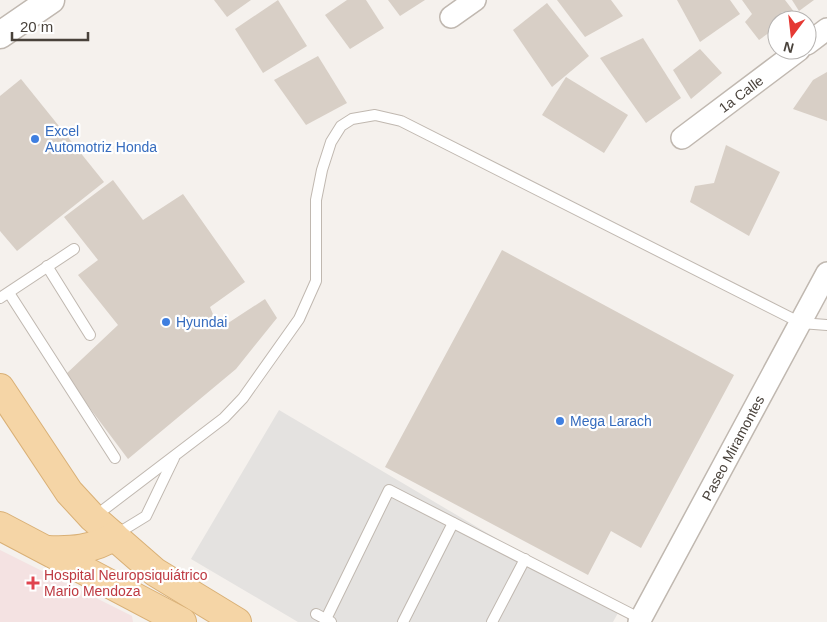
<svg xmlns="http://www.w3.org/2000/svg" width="827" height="622" viewBox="0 0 827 622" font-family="Helvetica,sans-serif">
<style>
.medical{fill:#f4e2e2}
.parking{fill:#e4e2e0}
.building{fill:#d8cfc6}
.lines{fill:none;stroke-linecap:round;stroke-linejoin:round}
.service-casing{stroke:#c0b8b0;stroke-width:12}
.minor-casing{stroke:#c0b8b0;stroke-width:24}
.tertiary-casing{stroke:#c0b8b0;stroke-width:29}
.primary-casing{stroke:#d9b076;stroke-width:30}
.service{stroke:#fff;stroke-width:10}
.minor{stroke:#fff;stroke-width:21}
.tertiary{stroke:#fff;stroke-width:26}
.primary{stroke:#f5d5a6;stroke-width:28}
.shop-dot{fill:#3f7fe0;stroke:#fff;stroke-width:2}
.health-dot{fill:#e0444e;stroke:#fff;stroke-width:2}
.labels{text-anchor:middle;stroke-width:4.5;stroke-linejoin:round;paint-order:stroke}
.street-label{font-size:14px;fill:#49423b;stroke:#fff}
.shop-label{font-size:14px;fill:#366cbe;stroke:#fff;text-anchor:start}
.health-label{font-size:14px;fill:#be3a42;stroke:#fff;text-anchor:start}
</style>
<rect width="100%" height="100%" fill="#f5f1ed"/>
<path class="medical" d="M 0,550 L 132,616 L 133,622 L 0,622 Z"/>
<path class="parking" d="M 279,410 L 619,611 L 613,622 L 298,622 L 191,559 Z"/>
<g class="building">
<path d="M 214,0 L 251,0 L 227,17 Z"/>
<path d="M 278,0 L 307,46 L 263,73 L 235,29 Z"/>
<path d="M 347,0 L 366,0 L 384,28 L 350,49 L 325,15 Z"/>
<path d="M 388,0 L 425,0 L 400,16 Z"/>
<path d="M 557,0 L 611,0 L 623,16 L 585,37 Z"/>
<path d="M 677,0 L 730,0 L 740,14 L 700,42 Z"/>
<path d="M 742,0 L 785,0 L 795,13 L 786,20 L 777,20 L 777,27 L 759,40 L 745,22 L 752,14 Z"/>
<path d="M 792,0 L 814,0 L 799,11 Z"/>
<path d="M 547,3 L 589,56 L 552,87 L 513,30 Z"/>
<path d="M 643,38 L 681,98 L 646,123 L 600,58 Z"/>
<path d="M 700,49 L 722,73 L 691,99 L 673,70 Z"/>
<path d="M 318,56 L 347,103 L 306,125 L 274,80 Z"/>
<path d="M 827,72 L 827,121 L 793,109 L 813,80 Z"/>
<path d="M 566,77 L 628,115 L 604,153 L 542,115 Z"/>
<path d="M 21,79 L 104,182 L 17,251 L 0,231 L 0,96 Z"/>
<path d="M 726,145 L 780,172 L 749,236 L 690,202 L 695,186 L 714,183 Z"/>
<path d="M 113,180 L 143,220 L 183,194 L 245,282 L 210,307 L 219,329 L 265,299 L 277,318 L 236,369 L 128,459 L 65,375 L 118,325 L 78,275 L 98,260 L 64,217 Z"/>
<path d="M 502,250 L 734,375 L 641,548 L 611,531 L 588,575 L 385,467 Z"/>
</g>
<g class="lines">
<g class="service-casing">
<g id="service">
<path d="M 47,266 L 90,335"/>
<path d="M 9,293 L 115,458"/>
<path d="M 0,298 L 74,249"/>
<path d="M 94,517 L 224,418 L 243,398 L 299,319 L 316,281 L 316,200 L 322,170 L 331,142 L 341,126 L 352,119 L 375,115 L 401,121 L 801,323 L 827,325"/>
<path d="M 115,535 L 146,516 L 174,458"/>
<path d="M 316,614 L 331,622"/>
<path d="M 326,619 L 389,490 L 641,619"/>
<path d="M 403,622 L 453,523"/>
<path d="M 492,622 L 525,559"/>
</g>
</g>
<g class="minor-casing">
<g id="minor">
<path d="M 451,17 L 475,0"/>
<path d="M 807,44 L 827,29"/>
<path d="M 682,138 L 799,50"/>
<path d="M 639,622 L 827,273"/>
</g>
</g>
<g class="tertiary-casing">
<path id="tertiary" d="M 0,35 L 51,0"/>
</g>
<g class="primary-casing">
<g id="primary">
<path d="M 0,388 L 69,492 L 93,518 L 155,572 L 237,622"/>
<path d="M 0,526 L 182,622"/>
<path d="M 47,550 C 71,551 93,550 114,536"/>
</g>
</g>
<use href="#service" class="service"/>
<use href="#minor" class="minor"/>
<use href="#tertiary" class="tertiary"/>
<use href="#primary" class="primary"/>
</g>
<g class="shop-dot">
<circle cx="35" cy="139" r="5"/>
<circle cx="166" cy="322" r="5"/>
<circle cx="560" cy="421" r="5"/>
</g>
<path class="health-dot" d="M30.5 575.5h5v5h5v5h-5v5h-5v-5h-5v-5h5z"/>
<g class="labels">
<g class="street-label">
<text transform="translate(741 94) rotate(-37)" y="5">1a Calle</text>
<text transform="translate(733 448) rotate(-62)" y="5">Paseo Miramontes</text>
</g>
<g class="shop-label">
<text x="45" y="136">Excel<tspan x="45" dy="16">Automotriz Honda</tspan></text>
<text x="176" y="327">Hyundai</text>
<text x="570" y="426">Mega Larach</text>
</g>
<g class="health-label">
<text x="44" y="580">Hospital Neuropsiquiátrico<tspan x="44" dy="16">Mario Mendoza</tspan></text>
</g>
</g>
<g transform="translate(792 35) rotate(195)"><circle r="24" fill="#ffffff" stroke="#b6b3b1"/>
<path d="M0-4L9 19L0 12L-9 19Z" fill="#e53933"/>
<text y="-8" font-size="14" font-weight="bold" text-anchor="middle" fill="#49423b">N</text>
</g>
<path d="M12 32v8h76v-8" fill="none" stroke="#49423b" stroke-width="2.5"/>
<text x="20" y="32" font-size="15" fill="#49423b" stroke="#ffffff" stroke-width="4" paint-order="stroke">20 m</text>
</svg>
